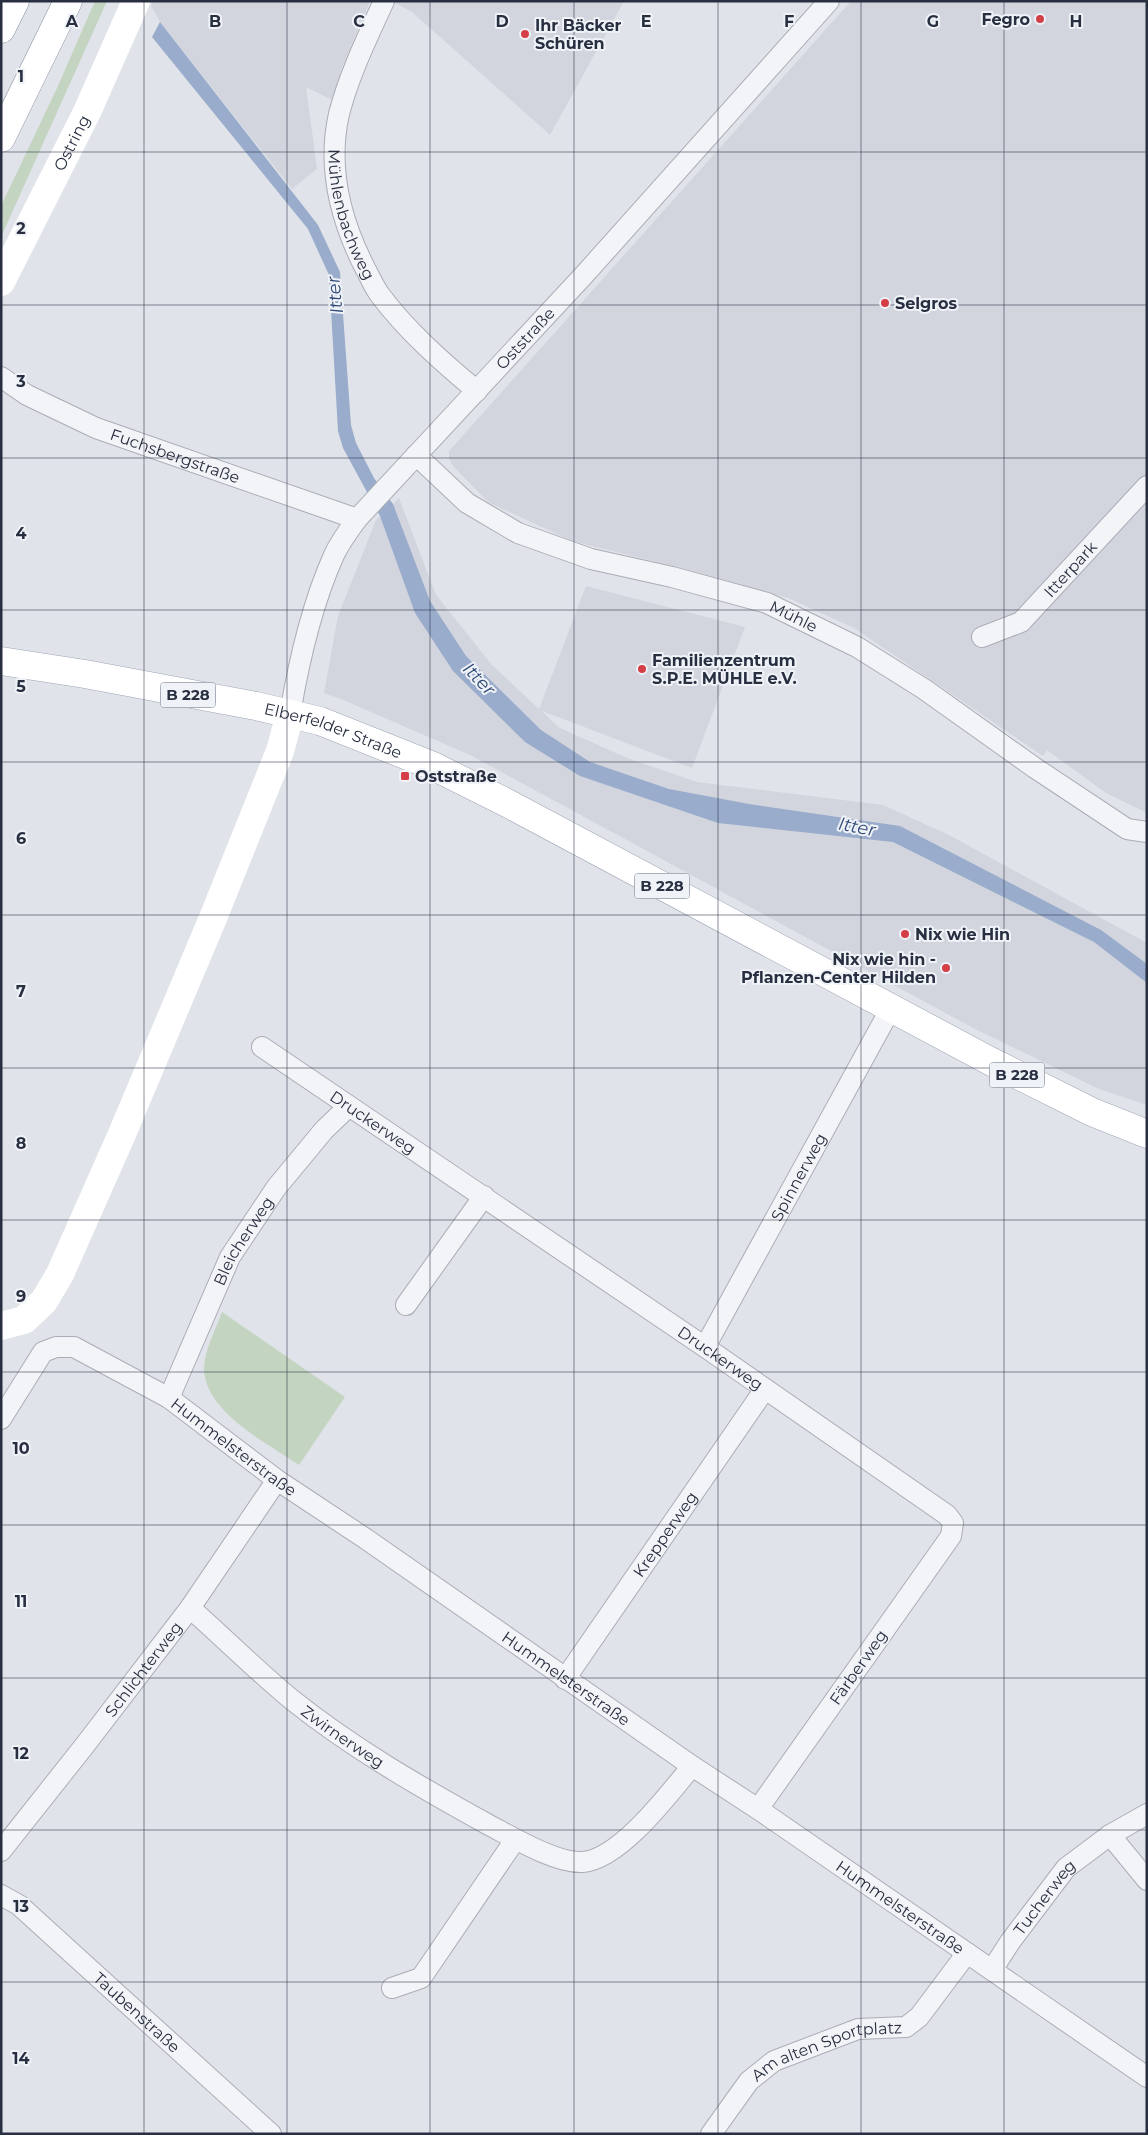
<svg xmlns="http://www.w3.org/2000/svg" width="1148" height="2135" viewBox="0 0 1148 2135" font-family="Montserrat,sans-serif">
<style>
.built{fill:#d2d5de}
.green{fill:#c3d4c0}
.water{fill:#99accb}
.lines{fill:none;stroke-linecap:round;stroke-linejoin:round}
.street-casing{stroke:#a9adb7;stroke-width:22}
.primary-casing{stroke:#9ea5b6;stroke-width:29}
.highway-casing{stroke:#868ea1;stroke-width:29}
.street{stroke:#f3f4f7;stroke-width:20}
.secondary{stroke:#fff;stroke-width:28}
.primary{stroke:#fff;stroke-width:28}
.highway{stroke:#fff;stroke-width:28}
.grid{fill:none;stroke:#282f41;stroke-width:1;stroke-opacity:0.55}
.poi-dot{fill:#d43f47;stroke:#eff2f7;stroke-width:2}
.labels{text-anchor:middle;stroke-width:4;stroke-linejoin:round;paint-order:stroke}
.shield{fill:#eff2f7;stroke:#646a78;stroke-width:1}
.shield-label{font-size:15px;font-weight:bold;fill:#282f41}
.poi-label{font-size:16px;font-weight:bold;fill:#282f41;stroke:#eff2f7;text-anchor:start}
.street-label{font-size:16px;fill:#282f41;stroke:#eff2f7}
.water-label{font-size:18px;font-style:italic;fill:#304977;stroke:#eff2f7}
.grid-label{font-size:16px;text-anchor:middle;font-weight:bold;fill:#282f41;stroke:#eff2f7;stroke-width:4;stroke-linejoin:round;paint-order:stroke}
</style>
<rect width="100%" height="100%" fill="#e0e3e9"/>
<g class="built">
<path d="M 153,1 L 370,1 L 341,70 L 334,101 L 306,87 L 317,169 L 292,189 L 160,22 L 151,6 Z"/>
<path d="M 391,1 L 624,1 L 550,135 L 412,12 Z"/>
<path d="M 851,1 L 1147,1 L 1147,813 L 1106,793 L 1047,750 L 1043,756 L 854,628 L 788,598 L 685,569 L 572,541 L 488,502 L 453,466 L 449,459 L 449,451 Z"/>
<path d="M 399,498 L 436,595 L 492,665 L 539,709 L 586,586 L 745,627 L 692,768 L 542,711 L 558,727 L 627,758 L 697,782 L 883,805 L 949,835 L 1147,943 L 1147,1105 L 1099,1089 L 975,1029 L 470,755 L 341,699 L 324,693 L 338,616 L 376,520 Z"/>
</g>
<g class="green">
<path d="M 95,1 L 107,1 L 1,237 L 1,206 L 58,86 Z"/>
<path d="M 222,1312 L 345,1397 L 299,1465 C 267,1443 203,1411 204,1367 C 205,1349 216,1329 222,1312 Z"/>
</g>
<path class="water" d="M 160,22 L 318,225 L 340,272 L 351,425 L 356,443 L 374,478 L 393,504 L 430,601 L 466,656 L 541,730 L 590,762 L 669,789 L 749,804 L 900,826 L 1101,930 L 1147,964 L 1147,983 L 1094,942 L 893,842 L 718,823 L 580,776 L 525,742 L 453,671 L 415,613 L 380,516 L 343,448 L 338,431 L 329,275 L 308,229 L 152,37 Z"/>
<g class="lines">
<g class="street-casing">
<g id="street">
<path id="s1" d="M 384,1 C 367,38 349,75 339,114 C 327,167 341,221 365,268 C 370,277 374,287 380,295 C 407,331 442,362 477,391"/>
<path id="s2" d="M 1,377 L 27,395 L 96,428 L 357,519"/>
<path id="s3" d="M 416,455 L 467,503 L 518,533 L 591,559 L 672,577 L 767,603 L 857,647 L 924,689 L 1035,768 L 1127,829 L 1147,832"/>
<path id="s4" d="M 982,637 L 1021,622 L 1147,486"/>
<path id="s5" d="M 290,714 C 299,660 312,604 334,555 C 340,542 349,530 357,519 L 584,275 L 829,1"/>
<path id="s6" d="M 262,1047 L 705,1347 L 947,1515 L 953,1523 L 951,1536 L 758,1809"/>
<path d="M 406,1305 L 484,1196"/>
<path id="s7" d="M 705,1347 L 891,1008"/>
<path id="s8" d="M 169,1398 L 230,1257 L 276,1188 L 324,1130 L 349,1106"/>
<path id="s9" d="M 1,1419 L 43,1352 L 56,1347 L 74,1347 L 169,1398 L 277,1480 L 366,1539 L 692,1766 L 758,1809 L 1147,2077"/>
<path id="s10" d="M 190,1608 C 224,1638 256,1670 291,1699 C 352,1748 420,1787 489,1825 C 512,1837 557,1864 583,1862 C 620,1859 669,1794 692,1766"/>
<path id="s11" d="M 565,1679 L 765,1389"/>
<path d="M 1110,1835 L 1147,1880"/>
<path id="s12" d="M 1,1851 L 85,1745 L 190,1608 L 277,1480"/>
<path id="s13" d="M 1,1895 L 19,1905 L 271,2134"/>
<path id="s14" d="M 992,1970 L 1010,1942 L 1066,1868 L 1110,1835 L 1147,1814"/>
<path d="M 392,1988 L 421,1978 L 515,1840"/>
<path id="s15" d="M 711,2134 L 749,2081 L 774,2061 L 858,2029 L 906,2027 L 919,2017 L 967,1953"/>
</g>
</g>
<g class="primary-casing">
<g id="primary">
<path id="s17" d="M 1,661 L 85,674 L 256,706 L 320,721 L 433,766 L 509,804 L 990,1061 L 1092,1112 L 1147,1134"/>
</g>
</g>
<g class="highway-casing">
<g id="highway">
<path d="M 1,29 L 15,1"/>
<path d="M 1,138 L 68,1"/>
</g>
</g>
<use href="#street" class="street"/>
<g class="secondary">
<path id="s16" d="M 1,282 L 87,112 L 136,1"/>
<path d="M 1,1326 L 24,1320 L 44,1301 L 60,1274 L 122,1134 L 213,918 L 280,751 L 290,714"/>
</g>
<use href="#primary" class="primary"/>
<use href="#highway" class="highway"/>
</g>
<path class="grid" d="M 144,1 L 144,2134M 287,1 L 287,2134M 430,1 L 430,2134M 574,1 L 574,2134M 718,1 L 718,2134M 861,1 L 861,2134M 1004,1 L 1004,2134M 1,152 L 1147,152M 1,305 L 1147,305M 1,458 L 1147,458M 1,610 L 1147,610M 1,762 L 1147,762M 1,915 L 1147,915M 1,1068 L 1147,1068M 1,1220 L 1147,1220M 1,1372 L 1147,1372M 1,1525 L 1147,1525M 1,1678 L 1147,1678M 1,1830 L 1147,1830M 1,1982 L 1147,1982"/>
<g class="poi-dot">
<circle cx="1040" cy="19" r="5"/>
<circle cx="525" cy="34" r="5"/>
<circle cx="885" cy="303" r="5"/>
<circle cx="642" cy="669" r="5"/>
<rect x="400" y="771" width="10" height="10" rx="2.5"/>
<circle cx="905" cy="934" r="5"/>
<circle cx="946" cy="968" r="5"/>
</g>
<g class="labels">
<g class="shield">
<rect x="160.5" y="682.5" width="55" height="25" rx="4"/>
<rect x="634.5" y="873.5" width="55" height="25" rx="4"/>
<rect x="989.5" y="1062.5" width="55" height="25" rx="4"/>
</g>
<g class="shield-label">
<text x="188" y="700">B 228</text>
<text x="662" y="891">B 228</text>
<text x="1017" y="1080">B 228</text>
</g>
<g class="poi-label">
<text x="1030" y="25" text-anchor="end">Fegro</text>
<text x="535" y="31">Ihr Bäcker<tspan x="535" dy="18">Schüren</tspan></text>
<text x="895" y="309">Selgros</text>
<text x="652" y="666">Familienzentrum<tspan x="652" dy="18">S.P.E. MÜHLE e.V.</tspan></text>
<text x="415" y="782">Oststraße</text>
<text x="915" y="940">Nix wie Hin</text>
<text x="936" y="965" text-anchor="end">Nix wie hin -<tspan x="936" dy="18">Pflanzen-Center Hilden</tspan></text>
</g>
<g class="street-label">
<text dy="6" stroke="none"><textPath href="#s16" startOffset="156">Ostring</textPath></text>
<text dy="6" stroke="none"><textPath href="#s1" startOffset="225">Mühlenbachweg</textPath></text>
<text dy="6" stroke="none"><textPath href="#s5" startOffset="455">Oststraße</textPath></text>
<text dy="6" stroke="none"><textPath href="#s2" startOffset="192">Fuchsbergstraße</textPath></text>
<text dy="6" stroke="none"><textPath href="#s4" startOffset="114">Itterpark</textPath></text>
<text dy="6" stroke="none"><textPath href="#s3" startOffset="418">Mühle</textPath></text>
<text dy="6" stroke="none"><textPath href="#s17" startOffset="340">Elberfelder Straße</textPath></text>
<text dy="6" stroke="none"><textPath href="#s6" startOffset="134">Druckerweg</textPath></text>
<text dy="6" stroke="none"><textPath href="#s7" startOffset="194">Spinnerweg</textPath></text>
<text dy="6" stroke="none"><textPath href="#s8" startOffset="174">Bleicherweg</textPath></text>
<text dy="6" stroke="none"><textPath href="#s6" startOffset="554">Druckerweg</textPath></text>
<text dy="6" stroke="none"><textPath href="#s9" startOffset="300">Hummelsterstraße</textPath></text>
<text dy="6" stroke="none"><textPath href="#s11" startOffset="176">Krepperweg</textPath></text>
<text transform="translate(858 1667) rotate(-55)" y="6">Färberweg</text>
<text dy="6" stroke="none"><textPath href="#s12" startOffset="231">Schlichterweg</textPath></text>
<text dy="6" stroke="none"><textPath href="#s9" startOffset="705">Hummelsterstraße</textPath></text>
<text dy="6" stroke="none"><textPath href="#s10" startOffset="200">Zwirnerweg</textPath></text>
<text dy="6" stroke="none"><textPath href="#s14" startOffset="90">Tucherweg</textPath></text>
<text dy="6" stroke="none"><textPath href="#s9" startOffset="1110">Hummelsterstraße</textPath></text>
<text dy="6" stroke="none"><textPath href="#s13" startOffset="180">Taubenstraße</textPath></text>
<text dy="6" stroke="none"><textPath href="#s15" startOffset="151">Am alten Sportplatz</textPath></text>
</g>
<g class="water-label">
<text transform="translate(335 295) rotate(-96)" y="6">Itter</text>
<text transform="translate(479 679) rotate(46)" y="6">Itter</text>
<text transform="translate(857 827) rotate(11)" y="6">Itter</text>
</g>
</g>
<g class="grid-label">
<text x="72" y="27">A</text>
<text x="215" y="27">B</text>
<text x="359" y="27">C</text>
<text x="502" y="27">D</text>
<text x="646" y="27">E</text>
<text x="789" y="27">F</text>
<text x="933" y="27">G</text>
<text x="1076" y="27">H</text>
<text x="21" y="82">1</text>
<text x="21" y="234">2</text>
<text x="21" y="387">3</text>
<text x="21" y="539">4</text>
<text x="21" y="692">5</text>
<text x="21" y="844">6</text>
<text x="21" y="997">7</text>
<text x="21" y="1149">8</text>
<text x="21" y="1302">9</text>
<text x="21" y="1454">10</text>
<text x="21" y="1607">11</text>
<text x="21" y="1759">12</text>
<text x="21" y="1912">13</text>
<text x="21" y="2064">14</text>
</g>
<rect width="1148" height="2135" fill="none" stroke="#282f41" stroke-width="5"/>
</svg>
